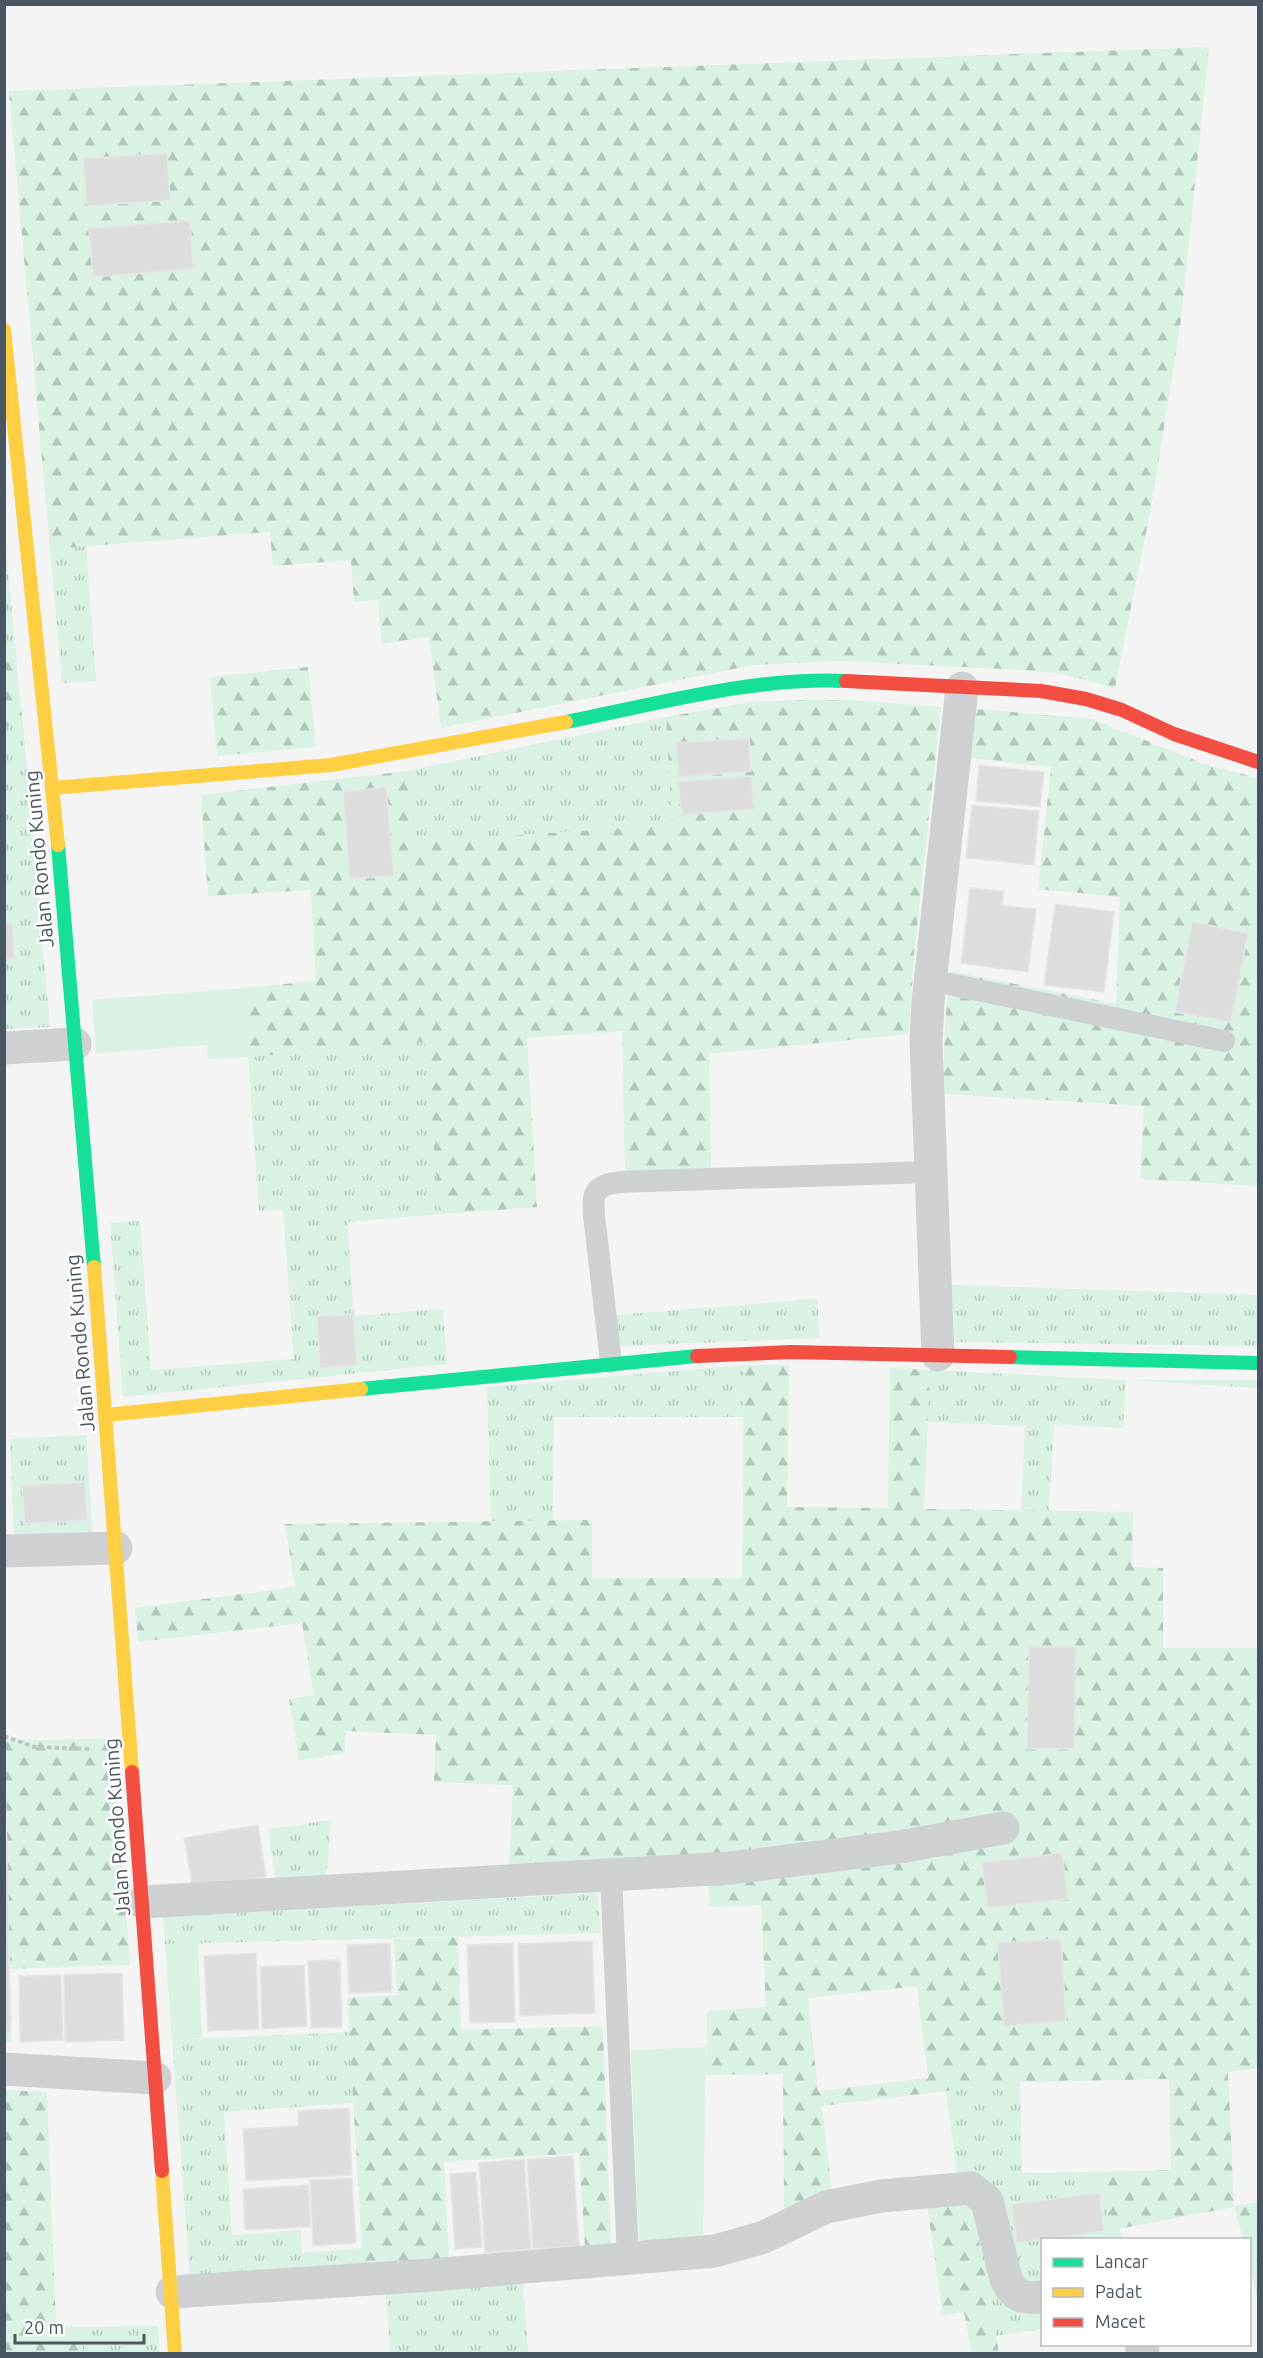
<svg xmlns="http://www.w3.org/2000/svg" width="1263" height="2358" viewBox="0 0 1263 2358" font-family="Ubuntu,sans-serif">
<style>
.grass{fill:url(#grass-tufts)}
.forest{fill:url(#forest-firs);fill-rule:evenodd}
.garden{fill:#d9f2e3}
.building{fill:#ddddde;stroke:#e5e6e7;stroke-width:1.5}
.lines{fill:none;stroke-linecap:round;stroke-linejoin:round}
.path{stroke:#bcc7c4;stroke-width:4;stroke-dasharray:4.5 3;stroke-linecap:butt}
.lane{stroke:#ced0d2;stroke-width:22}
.street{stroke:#ced0d2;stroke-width:33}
.fast{stroke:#16e098;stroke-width:14}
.slow{stroke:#ffcf43;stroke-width:14}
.jam{stroke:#f24e42;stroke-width:14}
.labels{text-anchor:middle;stroke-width:5;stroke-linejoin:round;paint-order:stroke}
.street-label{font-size:20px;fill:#4a5661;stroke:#fff}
</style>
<defs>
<pattern id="grass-tufts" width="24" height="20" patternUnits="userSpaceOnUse" patternTransform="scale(1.5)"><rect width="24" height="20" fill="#d9f2e3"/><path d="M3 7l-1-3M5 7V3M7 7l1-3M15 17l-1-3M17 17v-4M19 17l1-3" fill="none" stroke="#b2c7bb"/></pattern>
<pattern id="forest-firs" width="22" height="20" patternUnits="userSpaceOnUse" patternTransform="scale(1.5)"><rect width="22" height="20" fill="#d9f2e3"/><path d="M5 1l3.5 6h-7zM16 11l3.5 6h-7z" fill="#b2c7bb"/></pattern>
</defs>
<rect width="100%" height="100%" fill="#f4f4f4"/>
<g class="grass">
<path d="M 86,546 L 96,681 L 62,683 L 50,549 Z"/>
<path d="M 4,548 L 6,548 L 16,656 L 5,656 Z"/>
<path d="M 666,717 L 673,825 L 412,842 L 407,771 Z"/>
<path d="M 23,725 L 50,1027 L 5,1029 L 5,726 Z"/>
<path d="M 425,1042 L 440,1214 L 347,1222 L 354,1316 L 443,1309 L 447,1364 L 123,1397 L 110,1223 L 140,1221 L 151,1370 L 294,1359 L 283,1209 L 259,1211 L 248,1057 Z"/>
<path d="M 952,1285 L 1258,1295 L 1258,1346 L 955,1342 Z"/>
<path d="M 817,1299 L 820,1338 L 618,1346 L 616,1315 Z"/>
<path d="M 744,1365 L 743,1417 L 554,1417 L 553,1521 L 491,1522 L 487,1387 Z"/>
<path d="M 930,1370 L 1125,1380 L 1258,1380 L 1258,1388 L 1126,1380 L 1123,1428 L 1054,1424 L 1049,1511 L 1021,1511 L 1025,1426 L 927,1422 Z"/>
<path d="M 86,1435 L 93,1534 L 14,1535 L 10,1439 Z"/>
<path d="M 4,1783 L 12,2043 L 5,2043 Z"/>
<path d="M 331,1820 L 326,1881 L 276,1884 L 268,1829 Z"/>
<path d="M 598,1893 L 600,1933 L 165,1944 L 163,1917 Z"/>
<path d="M 349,2032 L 353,2103 L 224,2112 L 232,2235 L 301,2230 L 302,2253 L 362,2248 L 363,2264 L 190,2276 L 172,2040 Z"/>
<path d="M 1020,2082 L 1022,2173 L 1090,2172 L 1124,2239 L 1042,2240 L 1042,2329 L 996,2336 L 976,2225 L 961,2204 L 946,2091 Z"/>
<path d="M 523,2281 L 528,2353 L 390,2353 L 386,2293 Z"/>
<path d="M 158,2326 L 160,2353 L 83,2353 L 83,2327 Z"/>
</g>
<g class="forest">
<path d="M 1209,47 L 1181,320 L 1152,502 L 1115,688 L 1063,674 L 1025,670 L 840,661 L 753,665 L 441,728 L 429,637 L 382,644 L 378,600 L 354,602 L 351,560 L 273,566 L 270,532 L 50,549 L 9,91 Z"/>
<path d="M 5,656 L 16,656 L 23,725 L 5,726 Z"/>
<path d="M 308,667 L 316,747 L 217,756 L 210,677 Z"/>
<path d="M 803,700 L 848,700 L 941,707 L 914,953 L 909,1034 L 709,1054 L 711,1170 L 625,1171 L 622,1031 L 527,1038 L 537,1207 L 440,1214 L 424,1042 L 248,1057 L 244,988 L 316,981 L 311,890 L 208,896 L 201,795 L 407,771 L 412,842 L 672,825 L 666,717 L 751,702 Z"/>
<path d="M 976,709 L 1092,719 L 1207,765 L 1258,778 L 1257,1186 L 1140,1179 L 1144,1106 L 943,1094 L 945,1026 L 950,971 L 1116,1004 L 1120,897 L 1038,889 L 1051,767 L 971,758 Z"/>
<path d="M 744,1365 L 789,1365 L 787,1507 L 888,1508 L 890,1368 L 930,1370 L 924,1509 L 1133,1512 L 1132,1567 L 1163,1568 L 1163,1648 L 1258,1648 L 1258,2068 L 1228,2072 L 1234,2206 L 1258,2202 L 1258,2301 L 1250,2266 L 1250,2240 L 1243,2239 L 1234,2207 L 1118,2229 L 1090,2172 L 1171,2170 L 1169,2079 L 1020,2082 L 822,2106 L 832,2192 L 784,2213 L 783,2074 L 706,2075 L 707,2011 L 766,2007 L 761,1905 L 709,1907 L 708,1885 L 509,1869 L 513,1785 L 434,1782 L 436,1735 L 346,1731 L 345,1753 L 299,1761 L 289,1699 L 314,1695 L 302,1623 L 138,1642 L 135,1608 L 295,1587 L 285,1524 L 592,1520 L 592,1578 L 742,1578 ZM 917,1986 L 928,2078 L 818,2091 L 808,1998 Z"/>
<path d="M 113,1738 L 130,1965 L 10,1969 L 5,1741 Z"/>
<path d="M 458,1937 L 461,2030 L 603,2026 L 611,2246 L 585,2248 L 579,2153 L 444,2162 L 449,2258 L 363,2264 L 347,1998 L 397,1995 L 394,1939 Z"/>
<path d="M 5,2090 L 47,2092 L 56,2326 L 83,2327 L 83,2353 L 5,2353 Z"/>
<path d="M 961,2204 L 968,2209 L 976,2225 L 999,2353 L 972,2353 L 964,2312 L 943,2315 L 927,2205 Z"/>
</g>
<g class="garden">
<path d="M 244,988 L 248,1057 L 208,1059 L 207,1045 L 96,1053 L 92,1000 Z"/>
<path d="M 198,1943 L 202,2038 L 172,2040 L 165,1944 Z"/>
<path d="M 706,2047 L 703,2238 L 639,2243 L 631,2050 Z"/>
</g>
<g class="building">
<path d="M 167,153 L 170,200 L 87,206 L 83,159 Z"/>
<path d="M 190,221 L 193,269 L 93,277 L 89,228 Z"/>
<path d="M 749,738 L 751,771 L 679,777 L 676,743 Z"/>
<path d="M 979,765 L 1044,772 L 1040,807 L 976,801 Z"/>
<path d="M 751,776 L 754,809 L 682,815 L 678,782 Z"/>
<path d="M 386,787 L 394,876 L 350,879 L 343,792 Z"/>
<path d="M 972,805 L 1039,811 L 1034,865 L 966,858 Z"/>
<path d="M 970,888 L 1004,891 L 1002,905 L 1036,909 L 1028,972 L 961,963 Z"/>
<path d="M 1055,904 L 1114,912 L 1104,992 L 1044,985 Z"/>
<path d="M 1192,922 L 1248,933 L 1231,1022 L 1175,1012 Z"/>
<path d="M 12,923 L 15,959 L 4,960 L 4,924 Z"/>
<path d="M 353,1314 L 357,1365 L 320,1368 L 317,1317 Z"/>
<path d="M 85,1482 L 87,1520 L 25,1524 L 22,1486 Z"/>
<path d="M 1029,1647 L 1076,1647 L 1074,1749 L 1027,1749 Z"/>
<path d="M 258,1825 L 266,1877 L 193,1890 L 184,1838 Z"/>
<path d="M 4,1840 L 7,1840 L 10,2032 L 4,2032 Z"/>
<path d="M 1062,1853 L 1068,1899 L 988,1908 L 982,1863 Z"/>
<path d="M 1061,1939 L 1066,2021 L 1004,2026 L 998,1943 Z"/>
<path d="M 592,1941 L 595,2013 L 520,2016 L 518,1944 Z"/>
<path d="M 390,1943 L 392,1992 L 349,1993 L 347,1945 Z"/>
<path d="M 513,1943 L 515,2022 L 470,2023 L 467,1945 Z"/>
<path d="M 256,1953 L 259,2029 L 208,2031 L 204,1956 Z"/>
<path d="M 340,1960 L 342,2027 L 311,2028 L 308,1961 Z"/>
<path d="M 304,1965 L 307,2026 L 262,2029 L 260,1967 Z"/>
<path d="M 122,1973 L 124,2040 L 65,2042 L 64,1975 Z"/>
<path d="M 61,1975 L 63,2040 L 20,2042 L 19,1976 Z"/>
<path d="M 349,2108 L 352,2175 L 246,2181 L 243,2129 L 298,2126 L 298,2111 Z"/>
<path d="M 573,2156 L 579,2246 L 533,2249 L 527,2159 Z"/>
<path d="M 524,2159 L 531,2249 L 485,2253 L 479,2163 Z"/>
<path d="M 476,2172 L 482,2247 L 455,2249 L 450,2174 Z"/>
<path d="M 352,2178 L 356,2243 L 313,2246 L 310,2180 Z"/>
<path d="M 308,2185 L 311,2227 L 245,2230 L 243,2189 Z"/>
<path d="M 1099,2193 L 1104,2231 L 1017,2243 L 1012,2204 Z"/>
</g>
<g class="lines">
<path class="path" d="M 4,1736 L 34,1747 L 91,1749"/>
<g class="lane">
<path d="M 930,980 L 1224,1041"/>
<path d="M 611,1362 L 594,1215 C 594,1208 592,1197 597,1191 C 607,1179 636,1182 650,1181 L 930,1172"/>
<path d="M 611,1875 L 628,2258"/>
</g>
<g class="street">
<path d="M 4,1048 L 75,1044"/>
<path d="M 938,1355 L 926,1041 L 928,1002 L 962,688"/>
<path d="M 4,1551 L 116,1548"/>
<path d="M 142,1902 L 730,1868 L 900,1847 L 1003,1828"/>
<path d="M 4,2069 L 155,2078"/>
<path d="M 172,2292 L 432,2275 L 715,2251 L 764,2237 L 826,2207 L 881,2196 L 971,2188 L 987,2201 L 1006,2279 C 1014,2297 1024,2299 1042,2297"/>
<path d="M 1141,2344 L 1143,2354"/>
</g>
<g class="fast">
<path d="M 566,722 C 658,704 752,677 846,681"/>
<path d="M 58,845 L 94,1267"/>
<path d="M 1010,1357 L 1258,1363"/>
<path d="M 361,1389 L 697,1356"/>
</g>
<g class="slow">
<path d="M 4,330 L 58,845"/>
<path d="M 52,788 L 331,765 L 566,722"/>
<path d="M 94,1267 L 132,1772"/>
<path d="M 106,1415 L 361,1389"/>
<path d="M 162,2171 L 175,2354"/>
</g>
<g class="jam">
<path d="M 846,681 L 1041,691 L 1086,699 L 1122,710 L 1174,734 L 1258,762"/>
<path d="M 697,1356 L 791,1352 L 1010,1357"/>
<path d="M 132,1772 L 162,2171"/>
</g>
</g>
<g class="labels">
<g class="street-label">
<text transform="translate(39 859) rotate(-95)" y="7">Jalan Rondo Kuning</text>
<text transform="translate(80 1343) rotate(-95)" y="7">Jalan Rondo Kuning</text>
<text transform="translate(117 1827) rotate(-94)" y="7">Jalan Rondo Kuning</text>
</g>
</g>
<rect width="1263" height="2358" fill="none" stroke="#4a5661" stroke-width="12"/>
<rect x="1041" y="2238" width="210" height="108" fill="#ffffff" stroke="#b7bbc0" stroke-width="1.5"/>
<rect x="1053" y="2258" width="30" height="9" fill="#16e098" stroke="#b7bbc0" stroke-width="1.5"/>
<text x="1095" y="2268" font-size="18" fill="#4a5661">Lancar</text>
<rect x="1053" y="2288" width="30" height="9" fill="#ffcf43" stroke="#b7bbc0" stroke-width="1.5"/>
<text x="1095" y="2298" font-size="18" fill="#4a5661">Padat</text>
<rect x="1053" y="2318" width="30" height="9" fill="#f24e42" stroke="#b7bbc0" stroke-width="1.5"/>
<text x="1095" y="2328" font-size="18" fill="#4a5661">Macet</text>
<path d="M15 2334v9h129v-9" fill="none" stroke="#4a5661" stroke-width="3"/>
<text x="24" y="2334" font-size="18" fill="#4a5661" stroke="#ffffff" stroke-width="4.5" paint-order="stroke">20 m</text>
</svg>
